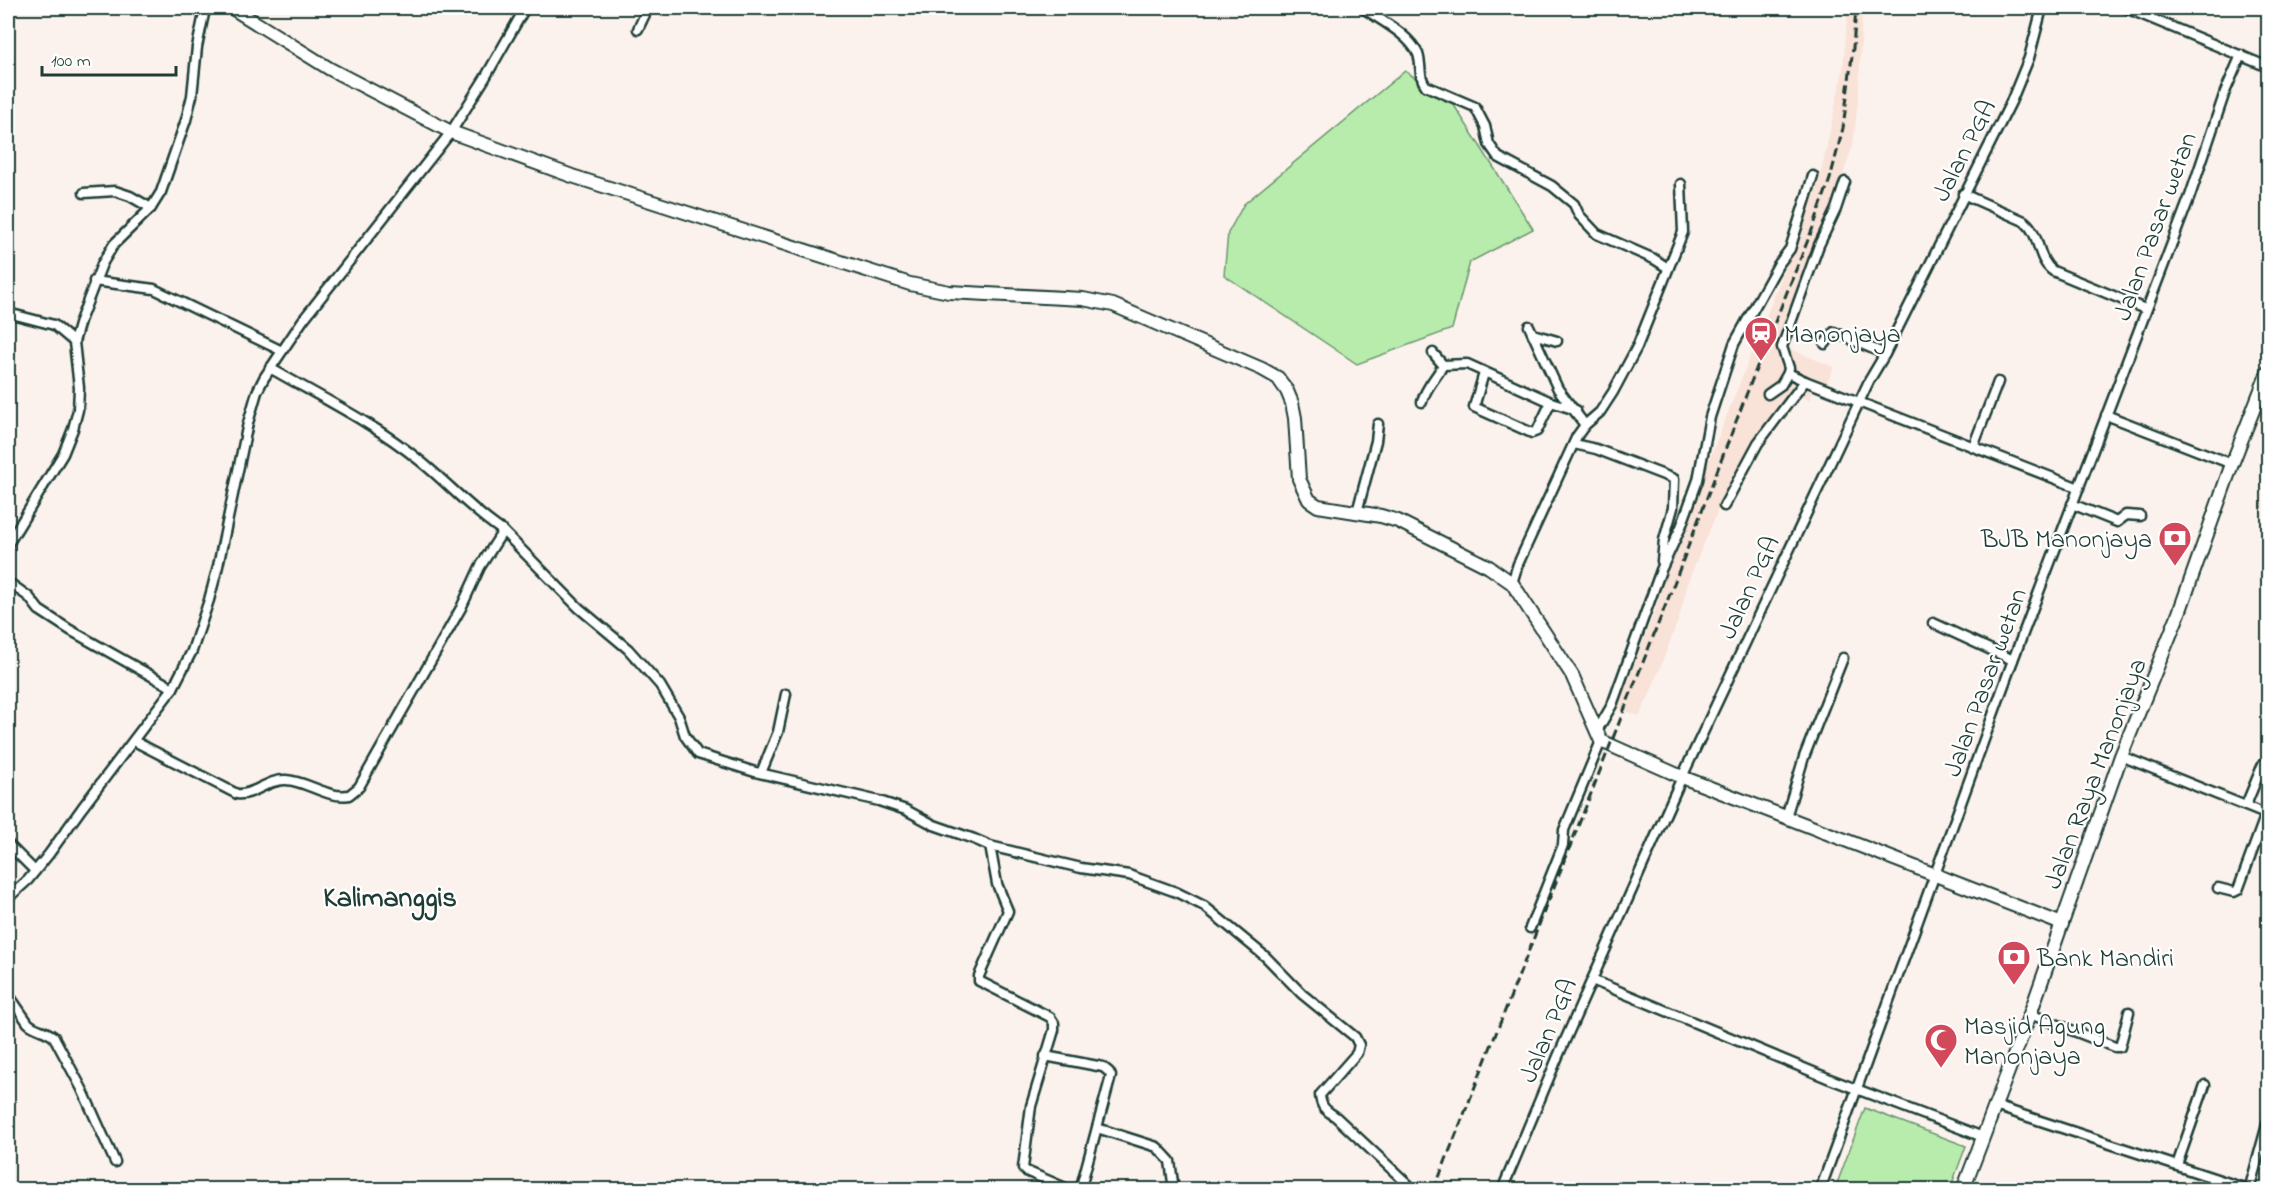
<svg xmlns="http://www.w3.org/2000/svg" width="2276" height="1197" viewBox="0 0 2276 1197" font-family="'Indie Flower',sans-serif">
<style>
.built{fill:#f9e2d7}
.green{fill:#b8ecad;stroke:#6c9470;stroke-width:1.5}
.lines{fill:none;stroke-linecap:round;stroke-linejoin:round}
.street-casing{stroke:#1f3d34;stroke-width:13}
.secondary-casing{stroke:#1f3d34;stroke-width:16}
.primary-casing{stroke:#1f3d34;stroke-width:16}
.street{stroke:#fff;stroke-width:8}
.secondary{stroke:#fff;stroke-width:12}
.primary{stroke:#fff;stroke-width:12}
.rail{stroke:#1f3d34;stroke-width:3;stroke-dasharray:9 4.5;stroke-linecap:butt}
.labels{text-anchor:middle;stroke-width:4.5;stroke-linejoin:round;paint-order:stroke}
.street-label{font-size:26px;fill:#1f3d34;stroke:#fff}
.poi-label{font-size:26px;fill:#1f3d34;stroke:#fff;text-anchor:start}
.quarter-label{font-size:28px;font-weight:bold;fill:#1f3d34;stroke:#fff}
</style>
<rect width="100%" height="100%" fill="#fcf2ed"/>
<filter id="ink" filterUnits="userSpaceOnUse"><feTurbulence type="fractalNoise" baseFrequency=".0167" numOctaves="2"/><feDisplacementMap in="SourceGraphic" scale="12" xChannelSelector="R" yChannelSelector="G"/><feConvolveMatrix kernelMatrix="1 2 1 2 8 2 1 2 1" color-interpolation-filters="sRGB"/></filter>
<g filter="url(#ink)">
<path class="built" d="M 1848,8 L 1862,8 L 1859,92 L 1853,145 L 1826,224 L 1780,345 L 1834,367 L 1824,390 L 1815,387 L 1809,400 L 1791,393 L 1769,421 L 1724,496 L 1689,579 L 1679,618 L 1650,694 L 1639,716 L 1617,708 L 1655,611 L 1666,569 L 1813,198 L 1822,168 L 1843,69 Z"/>
<g class="green">
<path d="M 1405,71 L 1452,102 L 1533,229 L 1470,262 L 1452,329 L 1357,364 L 1224,275 L 1228,233 L 1244,204 Z"/>
<path d="M 1865,1108 L 1966,1146 L 1950,1189 L 1835,1189 Z"/>
</g>
<g class="lines">
<g class="street-casing">
<g id="street">
<path d="M 1363,8 C 1380,20 1409,34 1418,54 C 1422,66 1418,76 1426,86 L 1475,107 L 1485,126 L 1489,144 L 1498,157 L 1552,186 L 1574,204 L 1579,215 L 1597,234 L 1654,259 L 1668,268"/>
<path d="M 2126,8 L 2268,67"/>
<path d="M 638,29 L 648,8"/>
<path d="M 84,193 L 115,191 L 130,196 L 151,208"/>
<path d="M 1963,194 L 2024,221 C 2041,234 2036,259 2053,271 L 2145,309"/>
<path d="M 94,281 L 154,289 L 282,351"/>
<path d="M 8,313 L 54,325 L 74,342"/>
<path d="M 1529,326 L 1558,389 L 1585,425"/>
<path d="M 1533,334 L 1557,341"/>
<path d="M 1825,344 L 1834,332 L 1885,354"/>
<path d="M 1433,353 L 1443,365 L 1467,364 L 1551,402 L 1576,410"/>
<path d="M 270,368 C 320,397 374,423 419,460 C 448,483 472,511 503,531 L 579,608 L 628,649 L 660,685 L 679,717 L 685,736 L 698,754 L 755,772 L 879,801 L 906,810 L 934,825 L 974,839 L 990,846 L 1081,868 L 1129,875 L 1176,892 L 1204,906 L 1266,957 L 1302,994 L 1355,1037 L 1359,1045 L 1357,1053 L 1320,1095 C 1321,1108 1326,1110 1336,1117 L 1414,1190"/>
<path d="M 1484,373 L 1474,407 L 1532,433 L 1537,431 L 1551,402"/>
<path d="M 1805,381 L 1788,373 L 1789,368 L 1782,347 L 1819,245 L 1836,209 L 1845,182"/>
<path d="M 1768,394 L 1781,385 L 1788,373"/>
<path d="M 1422,402 C 1425,388 1437,377 1443,365"/>
<path d="M 2106,415 L 2232,464"/>
<path d="M 1574,444 L 1596,449 L 1674,479 L 1673,508 L 1664,540 L 1662,561"/>
<path d="M 1973,447 L 1998,382"/>
<path d="M 2072,504 L 2117,522 L 2126,515 L 2140,516"/>
<path d="M 1724,506 L 1758,443 L 1805,381 L 2079,488"/>
<path d="M 1357,512 L 1376,441 L 1378,424"/>
<path d="M 8,544 L 63,454 L 73,429 L 78,410 L 79,388 L 74,342 L 80,321 L 102,264 L 114,244 L 151,208 L 161,192 L 186,120 L 192,96 L 197,47 L 204,14 L 208,8"/>
<path d="M 8,582 L 29,597 L 39,610 L 70,630 L 173,688"/>
<path d="M 1512,583 L 1518,564 L 1577,436 L 1585,425 L 1600,412 L 1613,392 L 1637,347 L 1683,232 L 1681,184"/>
<path d="M 1933,623 L 2013,660"/>
<path d="M 1598,729 L 1612,705 L 1661,570 L 1681,527 L 1698,480 L 1710,417 L 1734,344 L 1778,265 L 1790,249 L 1813,176"/>
<path d="M 134,741 L 237,794 C 254,796 267,779 286,780 C 307,781 328,799 349,795 L 359,787 L 461,608 L 480,567 L 503,531"/>
<path d="M 2121,756 L 2268,815"/>
<path d="M 761,773 L 778,732 L 786,694"/>
<path d="M 2246,805 L 2263,764"/>
<path d="M 1786,817 L 1804,757 L 1843,658"/>
<path d="M 8,844 L 35,871"/>
<path d="M 990,846 L 997,884 L 1008,911 L 979,976 L 979,981 L 1050,1017 L 1054,1023 L 1054,1030 L 1031,1106 L 1023,1168 L 1026,1171 L 1070,1190"/>
<path d="M 2218,888 L 2234,892 L 2238,890 L 2266,814"/>
<path d="M 8,898 L 28,880 L 49,854 L 82,808 L 173,688 L 192,651 L 209,600 L 218,566 L 248,423 L 257,392 L 264,378 L 303,320 L 451,132 L 485,78 L 525,8"/>
<path d="M 1530,928 L 1563,845 L 1564,830 L 1601,741"/>
<path d="M 1592,980 L 1830,1079 L 1983,1137"/>
<path d="M 8,994 L 28,1023 C 35,1030 46,1030 54,1037 L 82,1089 L 115,1162"/>
<path d="M 2030,1014 L 2115,1047 L 2120,1047 L 2129,1012"/>
<path d="M 1045,1056 L 1103,1067 L 1109,1072 L 1111,1076 L 1080,1190"/>
<path d="M 1995,1106 L 2250,1190"/>
<path d="M 1097,1128 L 1157,1147 L 1170,1161 L 1174,1190"/>
<path d="M 2177,1165 L 2205,1085"/>
<path d="M 1502,1190 L 1559,1054 L 1682,777 L 1869,381 L 1885,354 L 2011,102 L 2029,58 L 2042,8"/>
<path d="M 1820,1190 L 2013,660 L 2190,196 L 2225,92 L 2241,55"/>
<path d="M 2249,1190 L 2268,1121"/>
</g>
</g>
<g class="secondary-casing">
<path id="secondary" d="M 232,8 L 330,69 L 451,132 L 572,176 L 910,284 L 949,292 L 1083,299 L 1113,305 L 1262,369 L 1278,378 L 1287,391 L 1292,403 L 1295,418 L 1299,479 L 1309,500 L 1318,506 L 1381,516 L 1398,521 L 1489,567 L 1512,583 L 1572,675 L 1601,741 L 1682,777 L 2062,924"/>
</g>
<g class="primary-casing">
<path id="primary" d="M 1963,1190 L 2030,1014 L 2121,756 L 2179,613 L 2232,464 L 2268,372"/>
</g>
<use href="#street" class="street"/>
<use href="#secondary" class="secondary"/>
<use href="#primary" class="primary"/>
<path class="rail" d="M 1434,1190 L 1670,594 L 1758,364 L 1814,225 L 1830,179 L 1843,128 L 1853,48 L 1856,8"/>
</g>
</g>
<defs>
<g id="station-pin" transform="scale(1.725)"><path d="M0 17L-7.5 6A9.5 9.5 0 1 1 7.5 6Z" fill="#d1495b" stroke="#fff"/><path d="M-3-6H3Q5-6 5-4V2Q5 4 3 4L4.5 6H3L1.5 4h-3L-3 6H-4.5L-3 4Q-5 4-5 2V-4Q-5-6-3-6ZM-3.5-4v3h7v-3ZM-3.5 1v1.5H-2V1ZM2 1v1.5H3.5V1Z" fill="#fff"/></g>
<g id="bank-pin" transform="scale(1.725)"><path d="M0 17L-7.5 6A9.5 9.5 0 1 1 7.5 6Z" fill="#d1495b" stroke="#fff"/><path d="M-6-4H6V4H-6ZM0-2.3a2.3 2.3 0 1 0 0 4.6a2.3 2.3 0 1 0 0-4.6Z" fill="#fff"/></g>
<g id="mosque-pin" transform="scale(1.725)"><path d="M0 17L-7.5 6A9.5 9.5 0 1 1 7.5 6Z" fill="#d1495b" stroke="#fff"/><path d="M3.5-4.9A6 6 0 1 0 3.5 4.9A5 5 0 1 1 3.5-4.9Z" fill="#fff"/></g>
</defs>
<g fill-rule="evenodd">
<use href="#station-pin" x="1761" y="333"/>
<use href="#bank-pin" x="2175" y="538"/>
<use href="#bank-pin" x="2014" y="957"/>
<use href="#mosque-pin" x="1941" y="1040"/>
</g>
<g class="labels">
<g class="street-label">
<text transform="translate(1963 150) rotate(-63)" y="9">Jalan PGA</text>
<text transform="translate(2154 226) rotate(-70)" y="9">Jalan Pasar wetan</text>
<text transform="translate(1748 587) rotate(-65)" y="9">Jalan PGA</text>
<text transform="translate(1984 682) rotate(-70)" y="9">Jalan Pasar wetan</text>
<text transform="translate(2094 773) rotate(-69)" y="9">Jalan Raya Manonjaya</text>
<text transform="translate(1547 1030) rotate(-67)" y="9">Jalan PGA</text>
</g>
<g class="poi-label">
<text x="1784" y="342">Manonjaya</text>
<text x="2152" y="547" text-anchor="end">BJB Manonjaya</text>
<text x="2037" y="966">Bank Mandiri</text>
<text x="1964" y="1034">Masjid Agung<tspan x="1964" dy="30">Manonjaya</tspan></text>
</g>
<g class="quarter-label">
<text x="390" y="906">Kalimanggis</text>
</g>
</g>
<rect width="2276" height="1197" fill="none" stroke="#fff" stroke-width="30"/>
<rect x="15" y="15" width="2246" height="1167" fill="none" stroke="#1f3d34" stroke-width="2" filter="url(#ink)"/>
<path d="M42 66v9h134v-9" fill="none" stroke="#1f3d34" stroke-width="3"/>
<text x="51" y="66" font-size="18" fill="#1f3d34" stroke="#ffffff" stroke-width="4.5" paint-order="stroke">100 m</text>
</svg>
